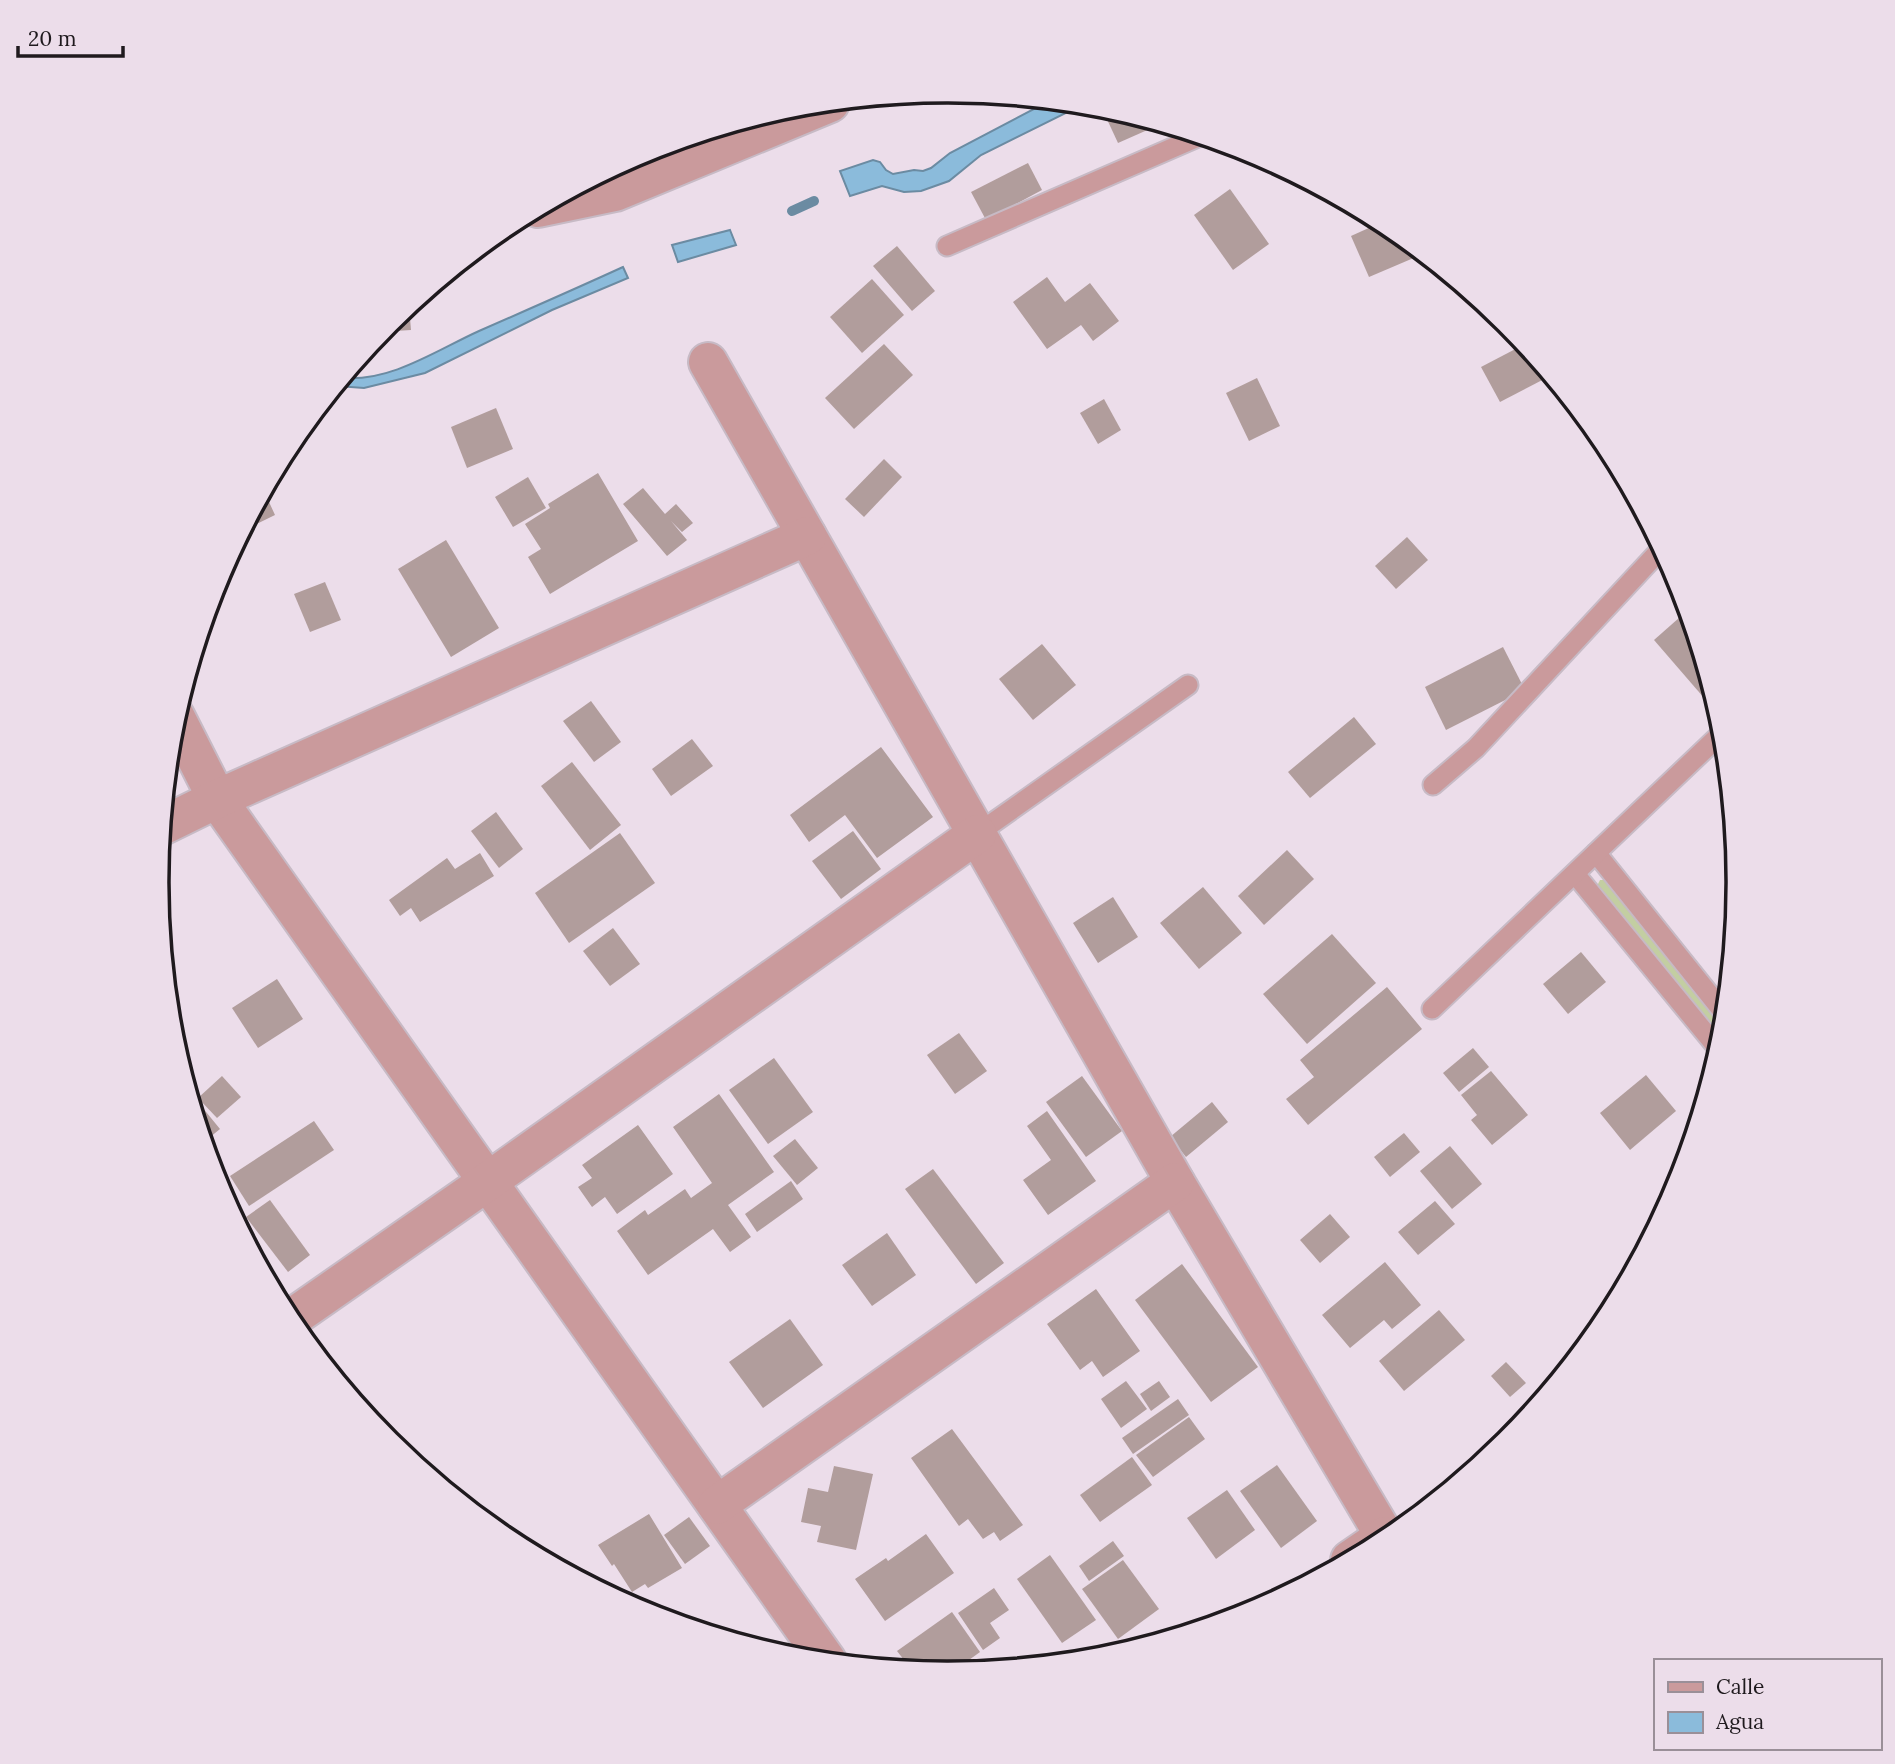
<svg xmlns="http://www.w3.org/2000/svg" width="1895" height="1764" viewBox="0 0 1895 1764" font-family="Lora,serif">
<style>
.green{fill:#c3cea2}
.water{fill:#8bbbdb;stroke:#6b8ba2;stroke-width:2}
.lines{fill:none;stroke-linecap:round;stroke-linejoin:round}
.stream{stroke:#6b8ba2;stroke-width:10}
.building{fill:#b19d9c}
.lane-casing{stroke:#c7bac5;stroke-width:23}
.street-casing{stroke:#c7bac5;stroke-width:42}
.lane{stroke:#ca9a9c;stroke-width:19}
.street{stroke:#ca9a9c;stroke-width:38}
.rim{fill:none;stroke:#1f1a1e;stroke-width:3.5}
</style>
<rect width="100%" height="100%" fill="#ecddea"/>
<path class="green" d="M 1600,880 L 1605,880 L 1724,1028 L 1722,1040 L 1597,886 Z"/>
<g class="water">
<path d="M 1049,101 L 1084,104 L 981,155 L 949,181 L 921,191 L 904,192 L 882,186 L 850,196 L 840,171 L 873,160 L 880,162 L 886,170 L 893,174 L 914,170 L 923,171 L 931,168 L 950,153 Z"/>
<path d="M 730,230 L 736,245 L 678,262 L 672,245 Z"/>
<path d="M 623,267 L 628,278 L 552,310 L 425,373 L 364,388 L 336,386 L 343,378 C 391,382 437,350 479,331 C 527,310 575,289 623,267 Z"/>
</g>
<g class="lines">
<path class="stream" d="M 792,211 L 814,201"/>
</g>
<g class="building">
<path d="M 1116,110 L 1161,124 L 1118,143 L 1105,115 Z"/>
<path d="M 1028,163 L 1042,190 L 986,220 L 971,192 Z"/>
<path d="M 1230,189 L 1269,244 L 1233,270 L 1194,215 Z"/>
<path d="M 1382,222 L 1423,254 L 1369,277 L 1351,236 Z"/>
<path d="M 897,246 L 935,291 L 912,311 L 873,266 Z"/>
<path d="M 1047,277 L 1065,302 L 1090,283 L 1119,321 L 1093,341 L 1081,325 L 1047,349 L 1013,302 Z"/>
<path d="M 872,279 L 904,315 L 862,353 L 830,317 Z"/>
<path d="M 409,306 L 411,330 L 380,332 L 388,322 Z"/>
<path d="M 884,344 L 913,375 L 854,429 L 825,398 Z"/>
<path d="M 1525,344 L 1550,376 L 1500,402 L 1481,367 Z"/>
<path d="M 1257,378 L 1280,426 L 1249,441 L 1226,393 Z"/>
<path d="M 1104,399 L 1121,430 L 1098,444 L 1080,413 Z"/>
<path d="M 496,408 L 513,449 L 467,468 L 451,427 Z"/>
<path d="M 1613,458 L 1633,495 L 1627,499 L 1606,463 Z"/>
<path d="M 884,459 L 902,477 L 864,517 L 845,499 Z"/>
<path d="M 598,473 L 638,541 L 550,594 L 528,557 L 541,549 L 525,524 L 550,508 L 548,504 Z"/>
<path d="M 528,477 L 546,508 L 513,527 L 495,497 Z"/>
<path d="M 643,488 L 665,514 L 676,504 L 693,523 L 682,532 L 671,521 L 687,540 L 667,556 L 623,504 Z"/>
<path d="M 264,491 L 275,515 L 242,531 L 249,519 Z"/>
<path d="M 1407,537 L 1428,560 L 1396,589 L 1375,566 Z"/>
<path d="M 446,540 L 499,628 L 451,657 L 398,569 Z"/>
<path d="M 325,582 L 341,620 L 310,632 L 294,594 Z"/>
<path d="M 1688,610 L 1716,702 L 1711,706 L 1654,640 Z"/>
<path d="M 1042,644 L 1076,685 L 1033,720 L 999,679 Z"/>
<path d="M 1503,647 L 1525,690 L 1446,730 L 1425,687 Z"/>
<path d="M 591,701 L 621,742 L 594,762 L 563,721 Z"/>
<path d="M 1354,717 L 1376,744 L 1310,798 L 1288,772 Z"/>
<path d="M 692,739 L 713,766 L 671,796 L 652,769 Z"/>
<path d="M 881,747 L 933,817 L 877,858 L 845,815 L 809,842 L 790,815 Z"/>
<path d="M 572,762 L 621,825 L 590,850 L 541,786 Z"/>
<path d="M 496,812 L 523,849 L 499,868 L 471,831 Z"/>
<path d="M 853,831 L 881,869 L 841,899 L 812,861 Z"/>
<path d="M 620,833 L 655,883 L 569,943 L 535,893 Z"/>
<path d="M 1287,850 L 1314,879 L 1264,925 L 1238,896 Z"/>
<path d="M 480,853 L 494,876 L 420,922 L 411,908 L 400,916 L 389,900 L 447,858 L 455,869 Z"/>
<path d="M 1203,887 L 1242,933 L 1199,969 L 1160,923 Z"/>
<path d="M 1113,897 L 1138,937 L 1098,963 L 1073,923 Z"/>
<path d="M 613,928 L 640,964 L 610,986 L 583,951 Z"/>
<path d="M 1332,934 L 1376,983 L 1307,1044 L 1263,994 Z"/>
<path d="M 1581,952 L 1606,982 L 1568,1014 L 1543,984 Z"/>
<path d="M 277,979 L 303,1019 L 258,1048 L 232,1008 Z"/>
<path d="M 1387,987 L 1422,1029 L 1308,1125 L 1286,1099 L 1314,1077 L 1300,1060 Z"/>
<path d="M 959,1033 L 987,1071 L 955,1094 L 927,1055 Z"/>
<path d="M 1473,1048 L 1489,1067 L 1459,1092 L 1443,1073 Z"/>
<path d="M 774,1058 L 813,1112 L 768,1144 L 729,1090 Z"/>
<path d="M 1491,1071 L 1528,1115 L 1492,1145 L 1471,1120 L 1477,1115 L 1461,1095 Z"/>
<path d="M 1646,1075 L 1676,1111 L 1630,1150 L 1600,1113 Z"/>
<path d="M 222,1076 L 241,1097 L 217,1118 L 198,1098 Z"/>
<path d="M 1082,1076 L 1122,1131 L 1086,1157 L 1046,1102 Z"/>
<path d="M 186,1080 L 195,1094 L 193,1096 L 220,1129 L 204,1142 Z"/>
<path d="M 719,1094 L 774,1172 L 728,1205 L 751,1237 L 730,1252 L 713,1229 L 648,1275 L 617,1231 L 645,1210 L 648,1215 L 685,1189 L 691,1198 L 712,1183 L 673,1127 Z"/>
<path d="M 1212,1102 L 1228,1122 L 1186,1157 L 1170,1137 Z"/>
<path d="M 1047,1111 L 1096,1181 L 1048,1215 L 1023,1180 L 1051,1160 L 1027,1126 Z"/>
<path d="M 314,1121 L 334,1150 L 249,1206 L 230,1176 Z"/>
<path d="M 638,1125 L 673,1174 L 617,1214 L 605,1197 L 592,1207 L 578,1187 L 592,1178 L 582,1165 Z"/>
<path d="M 1404,1133 L 1420,1152 L 1390,1177 L 1374,1157 Z"/>
<path d="M 795,1139 L 818,1168 L 797,1185 L 773,1156 Z"/>
<path d="M 1450,1146 L 1482,1184 L 1452,1209 L 1420,1171 Z"/>
<path d="M 933,1169 L 1004,1263 L 976,1284 L 905,1189 Z"/>
<path d="M 791,1181 L 803,1199 L 757,1232 L 745,1214 Z"/>
<path d="M 270,1200 L 310,1255 L 288,1272 L 246,1217 Z"/>
<path d="M 1435,1201 L 1455,1224 L 1418,1255 L 1398,1232 Z"/>
<path d="M 1330,1214 L 1350,1237 L 1320,1263 L 1300,1240 Z"/>
<path d="M 887,1233 L 916,1275 L 872,1306 L 842,1265 Z"/>
<path d="M 1385,1262 L 1421,1305 L 1392,1329 L 1384,1320 L 1350,1348 L 1322,1315 Z"/>
<path d="M 1182,1264 L 1258,1367 L 1211,1402 L 1135,1300 Z"/>
<path d="M 1096,1289 L 1140,1351 L 1103,1377 L 1092,1361 L 1080,1370 L 1047,1324 Z"/>
<path d="M 1439,1310 L 1465,1340 L 1404,1391 L 1379,1361 Z"/>
<path d="M 790,1319 L 823,1365 L 763,1408 L 729,1362 Z"/>
<path d="M 1506,1362 L 1526,1383 L 1510,1397 L 1491,1376 Z"/>
<path d="M 1126,1381 L 1147,1409 L 1121,1428 L 1101,1399 Z"/>
<path d="M 1159,1381 L 1170,1397 L 1151,1411 L 1140,1394 Z"/>
<path d="M 1178,1399 L 1189,1415 L 1133,1454 L 1122,1438 Z"/>
<path d="M 1189,1417 L 1205,1439 L 1153,1477 L 1136,1455 Z"/>
<path d="M 952,1429 L 1023,1525 L 1000,1541 L 994,1532 L 983,1539 L 968,1519 L 959,1526 L 911,1458 Z"/>
<path d="M 1132,1457 L 1152,1485 L 1100,1522 L 1080,1495 Z"/>
<path d="M 1277,1465 L 1317,1521 L 1281,1548 L 1240,1491 Z"/>
<path d="M 834,1466 L 873,1474 L 856,1550 L 817,1542 L 821,1526 L 801,1522 L 808,1488 L 828,1492 Z"/>
<path d="M 1227,1490 L 1255,1530 L 1216,1559 L 1187,1518 Z"/>
<path d="M 649,1514 L 682,1568 L 648,1588 L 645,1584 L 632,1592 L 614,1564 L 612,1566 L 598,1545 Z"/>
<path d="M 689,1517 L 710,1546 L 685,1564 L 664,1535 Z"/>
<path d="M 926,1534 L 954,1573 L 885,1621 L 855,1579 L 886,1558 L 888,1561 Z"/>
<path d="M 1113,1541 L 1124,1556 L 1089,1581 L 1079,1566 Z"/>
<path d="M 1050,1555 L 1096,1620 L 1062,1643 L 1017,1579 Z"/>
<path d="M 1123,1560 L 1159,1609 L 1118,1639 L 1082,1589 Z"/>
<path d="M 994,1588 L 1009,1610 L 990,1623 L 1000,1638 L 983,1650 L 958,1613 Z"/>
<path d="M 952,1612 L 980,1652 L 951,1673 L 911,1669 L 897,1651 Z"/>
</g>
<g class="lines">
<g class="lane-casing">
<g id="lane">
<path d="M 947,246 L 1200,136"/>
<path d="M 1433,785 L 1476,748 L 1662,548"/>
<path d="M 977,834 L 1188,685"/>
<path d="M 1596,853 L 1725,1014"/>
<path d="M 1575,874 L 1716,1046 L 1720,1048"/>
<path d="M 1432,1009 L 1724,731"/>
</g>
</g>
<g class="street-casing">
<g id="street">
<path d="M 538,208 L 615,192 L 830,103"/>
<path d="M 708,362 L 1175,1182 L 1387,1540"/>
<path d="M 175,716 L 217,799 L 827,1661"/>
<path d="M 162,826 L 217,799 L 807,536"/>
<path d="M 289,1320 L 487,1182 L 977,834"/>
<path d="M 717,1505 L 1175,1182"/>
<path d="M 1350,1560 L 1385,1536"/>
</g>
</g>
<use href="#lane" class="lane"/>
<use href="#street" class="street"/>
</g>
<path d="M0 0H1895V1764H0ZM947 103H948A778 778 0 0 1 1726 881V883A778 778 0 0 1 948 1661H947A778 778 0 0 1 169 883V881A778 778 0 0 1 947 103Z" fill="#ecddea" fill-rule="evenodd"/>
<path class="rim" d="M947 103H948A778 778 0 0 1 1726 881V883A778 778 0 0 1 948 1661H947A778 778 0 0 1 169 883V881A778 778 0 0 1 947 103Z"/>
<rect x="1654" y="1659" width="228" height="91" fill="#ecddea" stroke="#9a8f98" stroke-width="2"/>
<rect x="1668" y="1682" width="35" height="10" fill="#ca9a9c" stroke="#9a8f98" stroke-width="2"/>
<text x="1716" y="1694" font-size="21" fill="#1f1a1e">Calle</text>
<rect x="1668" y="1712" width="35" height="21" fill="#8bbbdb" stroke="#9a8f98" stroke-width="2"/>
<text x="1716" y="1729" font-size="21" fill="#1f1a1e">Agua</text>
<path d="M18 46v10h105v-10" fill="none" stroke="#1f1a1e" stroke-width="3.5"/>
<text x="28" y="46" font-size="21" fill="#1f1a1e" stroke="#ecddea" stroke-width="5" paint-order="stroke">20 m</text>
</svg>
